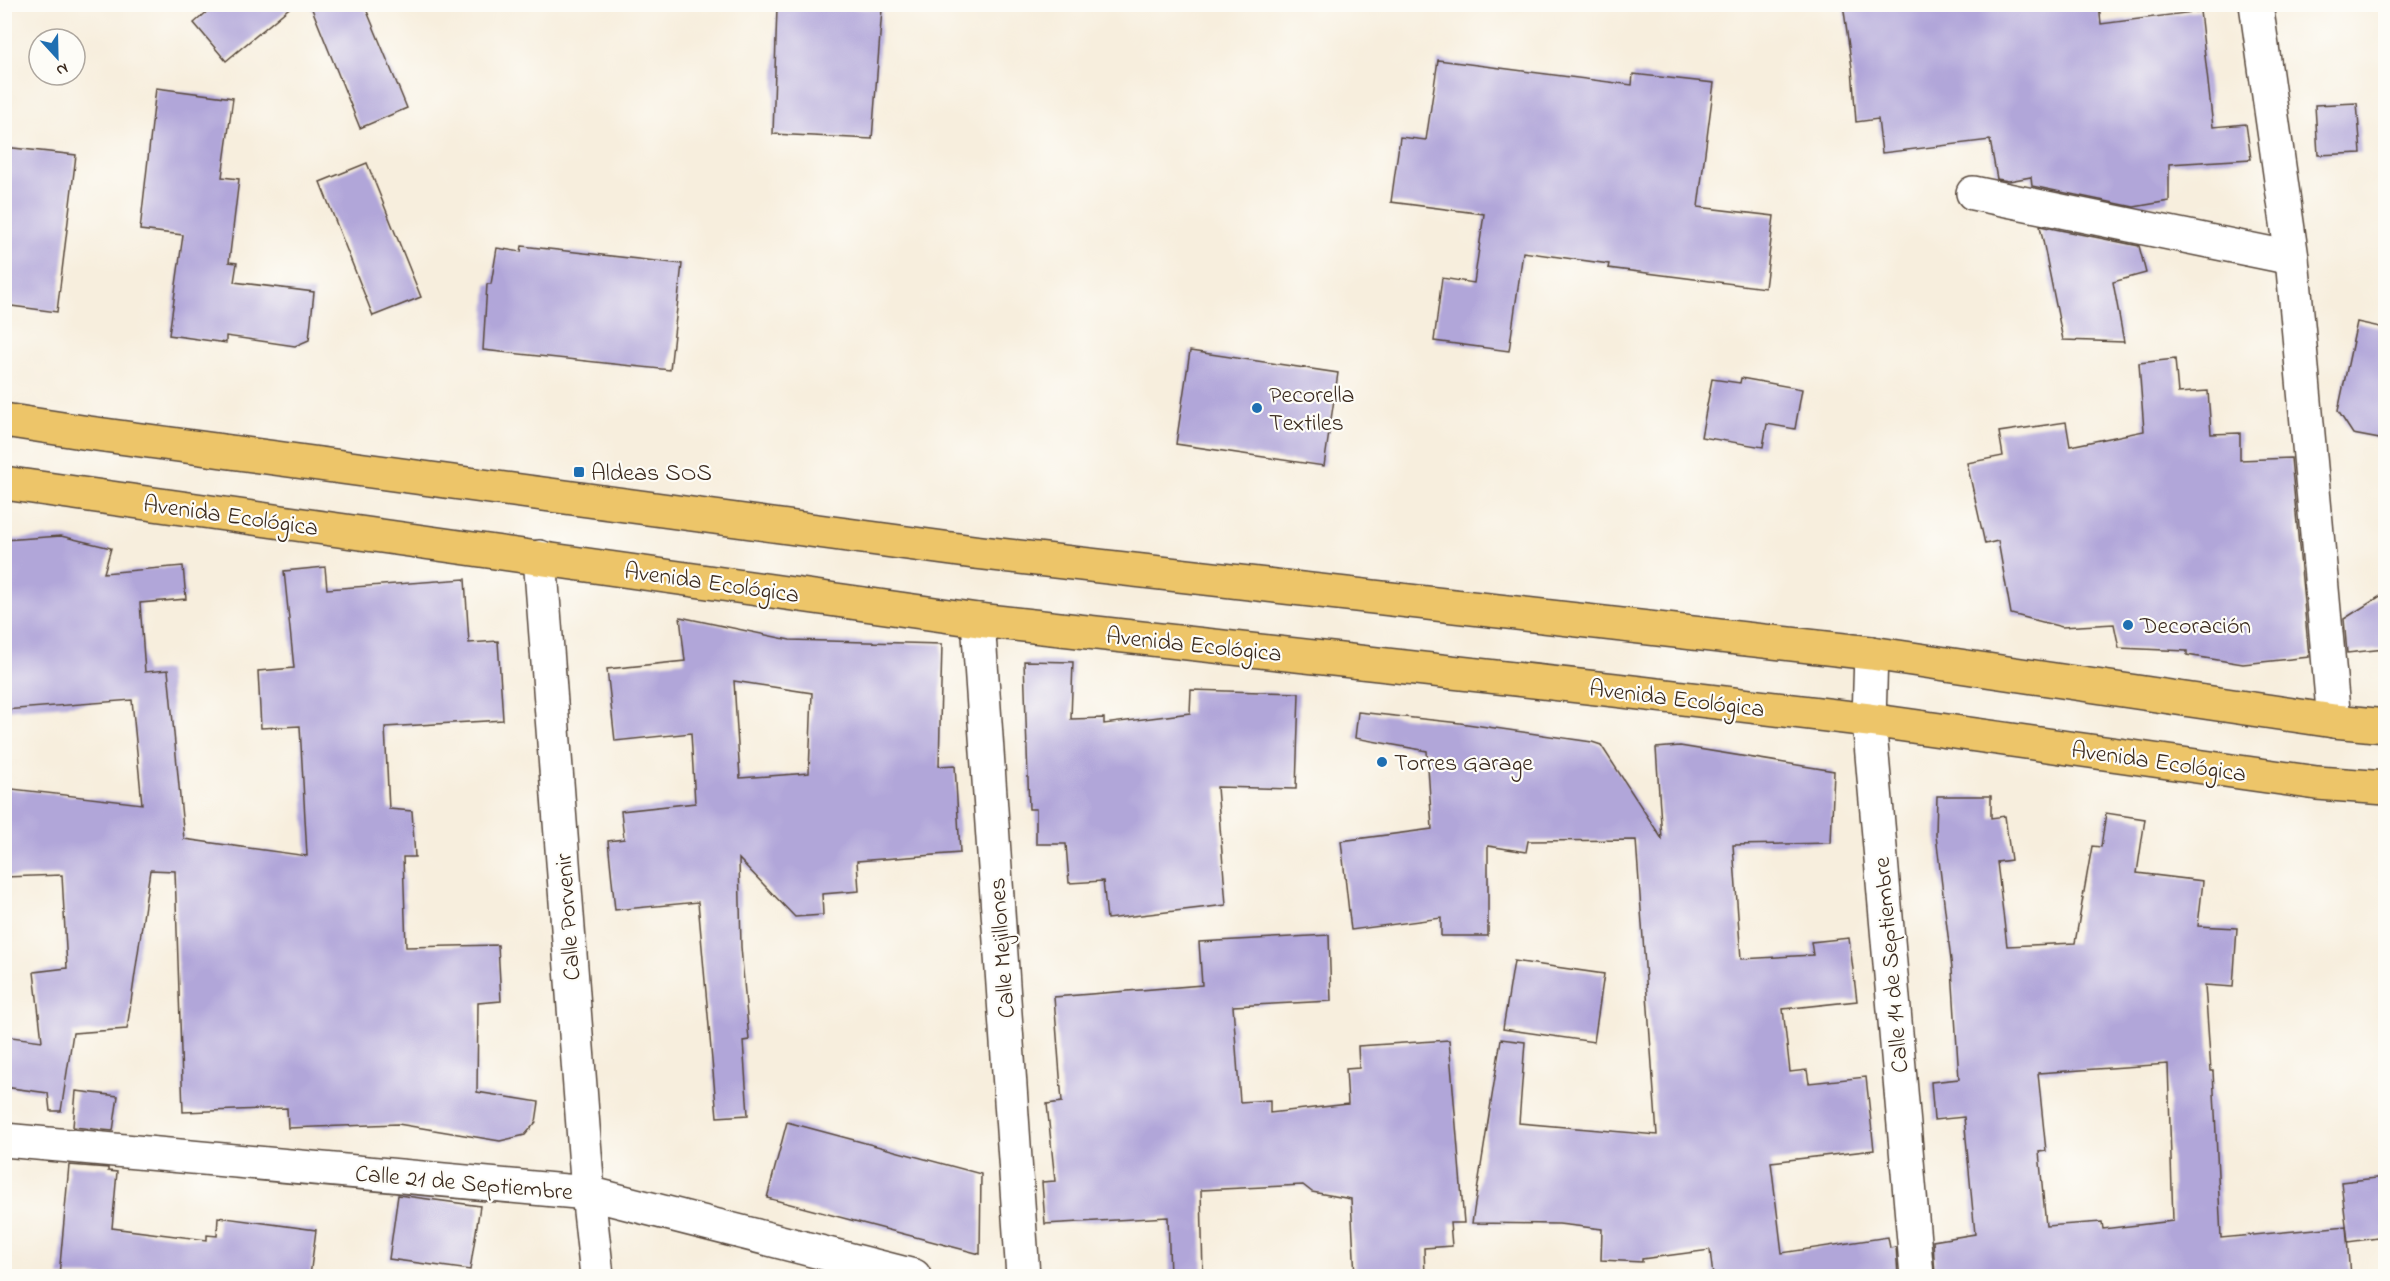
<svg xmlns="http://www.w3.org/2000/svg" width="2390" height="1281" viewBox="0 0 2390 1281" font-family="'Indie Flower',sans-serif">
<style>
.building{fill:#b1a6d9;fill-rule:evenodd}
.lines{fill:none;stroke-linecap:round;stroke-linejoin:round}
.minor-casing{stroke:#57473b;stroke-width:36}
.tertiary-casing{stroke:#57473b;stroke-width:36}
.primary-casing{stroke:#57473b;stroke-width:36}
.minor{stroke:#fff;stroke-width:33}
.tertiary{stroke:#fff;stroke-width:33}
.primary{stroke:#edc569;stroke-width:33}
.poi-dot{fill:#1f6fb2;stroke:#fdfcf7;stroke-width:2}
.labels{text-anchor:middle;stroke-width:4.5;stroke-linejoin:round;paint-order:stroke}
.poi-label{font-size:24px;fill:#3b2a1e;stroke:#fdfcf7;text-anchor:start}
.street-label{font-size:24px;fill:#3b2a1e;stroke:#fdfcf7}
</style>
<rect width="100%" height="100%" fill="#fdfcf7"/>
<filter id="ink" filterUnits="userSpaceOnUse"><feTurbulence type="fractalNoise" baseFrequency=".0167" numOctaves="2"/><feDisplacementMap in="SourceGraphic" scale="12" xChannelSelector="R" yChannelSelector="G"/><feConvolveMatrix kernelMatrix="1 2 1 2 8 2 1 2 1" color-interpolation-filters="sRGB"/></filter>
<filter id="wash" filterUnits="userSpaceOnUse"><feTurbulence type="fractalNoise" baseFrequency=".008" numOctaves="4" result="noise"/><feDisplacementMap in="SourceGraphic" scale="24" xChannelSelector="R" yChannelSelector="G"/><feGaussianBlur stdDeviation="1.35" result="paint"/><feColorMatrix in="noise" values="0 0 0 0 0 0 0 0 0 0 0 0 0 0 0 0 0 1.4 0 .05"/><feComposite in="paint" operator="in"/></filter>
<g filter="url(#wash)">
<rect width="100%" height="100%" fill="#f7eedd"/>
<g id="blocks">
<g class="building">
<path d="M 216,4 L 294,4 L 226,61 L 194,23 Z"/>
<path d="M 310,4 L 364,4 L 407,108 L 360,128 Z"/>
<path d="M 1843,4 L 2099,4 L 2101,24 L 2200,11 L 2213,127 L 2246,124 L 2251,159 L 2169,164 L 2169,201 L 2134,207 L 2032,186 L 2031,177 L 2009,181 L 1997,179 L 1990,140 L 1882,153 L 1878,119 L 1856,122 L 1852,68 Z"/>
<path d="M 777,7 L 882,9 L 872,139 L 773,134 Z"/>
<path d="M 1438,60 L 1632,85 L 1633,74 L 1714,83 L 1698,207 L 1774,216 L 1765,288 L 1608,268 L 1609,264 L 1523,252 L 1509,351 L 1434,341 L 1442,278 L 1474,283 L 1484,214 L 1391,202 L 1400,137 L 1426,140 Z"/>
<path d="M 156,88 L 233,98 L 222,177 L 239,179 L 229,262 L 237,263 L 234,282 L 314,292 L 309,340 L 295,346 L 226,336 L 226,343 L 169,335 L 183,235 L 140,230 Z"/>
<path d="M 2357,103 L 2361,153 L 2318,155 L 2315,105 Z"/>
<path d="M 4,147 L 76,155 L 57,312 L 4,305 Z"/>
<path d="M 367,163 L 421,297 L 373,316 L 320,182 Z"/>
<path d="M 2040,226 L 2139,246 L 2146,273 L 2113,282 L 2124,342 L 2063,340 Z"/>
<path d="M 522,246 L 682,264 L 670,370 L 483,350 L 487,284 L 491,284 L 497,248 L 521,252 Z"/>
<path d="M 2357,322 L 2385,328 L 2385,440 L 2353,434 L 2338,411 Z"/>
<path d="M 1190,351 L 1338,373 L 1324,466 L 1176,444 Z"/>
<path d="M 2175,359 L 2178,393 L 2208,391 L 2211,434 L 2240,433 L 2240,460 L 2291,458 L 2309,657 L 2243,664 L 2187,655 L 2187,651 L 2119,648 L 2114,624 L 2062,627 L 2011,614 L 1998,541 L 1985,544 L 1967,463 L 2003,456 L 1999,432 L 2066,422 L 2070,446 L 2144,431 L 2139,363 Z"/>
<path d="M 1741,378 L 1802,389 L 1795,429 L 1767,424 L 1763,447 L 1701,437 L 1712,379 L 1740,383 Z"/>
<path d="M 61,536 L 111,548 L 104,573 L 183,566 L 186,599 L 140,603 L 145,672 L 168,670 L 184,839 L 307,856 L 300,726 L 261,728 L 258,671 L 294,668 L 284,571 L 325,567 L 327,589 L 465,579 L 469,643 L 498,641 L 503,720 L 385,727 L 389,809 L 412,811 L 415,857 L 403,857 L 406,947 L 498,945 L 501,1001 L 478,1003 L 477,1092 L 539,1102 L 536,1122 L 525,1135 L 500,1141 L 398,1124 L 288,1128 L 287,1108 L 183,1112 L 175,871 L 150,870 L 127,1029 L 73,1033 L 61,1111 L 50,1111 L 48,1093 L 4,1087 L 4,1036 L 42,1041 L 34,972 L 67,968 L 62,875 L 4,877 L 4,788 L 142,804 L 132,700 L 4,710 L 4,540 Z"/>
<path d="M 2385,593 L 2385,649 L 2347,653 L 2344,619 Z"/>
<path d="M 680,617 L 790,640 L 942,644 L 939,766 L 955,765 L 960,853 L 857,861 L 859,891 L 822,894 L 823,915 L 795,917 L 739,859 L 741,947 L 749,1040 L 743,1041 L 748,1115 L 717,1117 L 698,902 L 615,910 L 608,841 L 624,839 L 621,811 L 695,803 L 691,733 L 615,741 L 607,669 L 685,661 ZM 734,681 L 812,693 L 809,773 L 740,778 Z"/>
<path d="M 1024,661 L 1073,662 L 1071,719 L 1104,718 L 1104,724 L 1190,713 L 1191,690 L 1299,693 L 1296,789 L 1217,787 L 1226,905 L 1107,919 L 1103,881 L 1069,883 L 1066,844 L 1036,844 L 1036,809 L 1029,809 Z"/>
<path d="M 1358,712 L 1460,723 L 1592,742 L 1601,745 L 1662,839 L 1656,748 L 1680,746 L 1834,771 L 1831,843 L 1733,845 L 1741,959 L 1813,955 L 1811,942 L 1849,938 L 1857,1001 L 1783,1009 L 1790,1072 L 1807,1070 L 1809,1083 L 1866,1077 L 1874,1150 L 1771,1162 L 1782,1253 L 1888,1237 L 1890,1248 L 1896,1247 L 1898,1276 L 1713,1276 L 1710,1250 L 1642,1259 L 1642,1262 L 1601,1260 L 1602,1229 L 1559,1224 L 1472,1223 L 1501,1039 L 1525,1042 L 1519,1123 L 1657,1135 L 1636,840 L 1528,841 L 1526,852 L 1488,846 L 1488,936 L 1441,936 L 1441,918 L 1351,930 L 1341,841 L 1432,829 L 1427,751 L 1355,738 Z"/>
<path d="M 1937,796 L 1991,796 L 1991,818 L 2005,816 L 2011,860 L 1997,862 L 2007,946 L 2075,943 L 2092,846 L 2101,847 L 2106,813 L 2145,819 L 2137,873 L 2203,881 L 2198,926 L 2237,928 L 2233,987 L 2205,985 L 2211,1071 L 2213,1071 L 2221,1238 L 2346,1226 L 2350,1276 L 1935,1276 L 1933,1241 L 1975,1234 L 1964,1117 L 1934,1120 L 1931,1082 L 1959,1079 L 1952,969 L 1936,835 ZM 2168,1064 L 2173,1221 L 2103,1229 L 2102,1222 L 2046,1226 L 2039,1152 L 2046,1151 L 2038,1073 Z"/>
<path d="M 1329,935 L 1331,1001 L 1233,1006 L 1240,1102 L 1270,1100 L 1270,1113 L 1348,1104 L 1346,1069 L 1359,1068 L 1358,1046 L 1449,1040 L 1464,1223 L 1450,1223 L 1452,1246 L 1424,1248 L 1425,1276 L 1355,1276 L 1351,1199 L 1312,1192 L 1303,1185 L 1201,1190 L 1203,1276 L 1170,1276 L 1168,1217 L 1045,1224 L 1042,1182 L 1055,1181 L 1047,1104 L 1062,1102 L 1054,997 L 1202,985 L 1199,942 Z"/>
<path d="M 1514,961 L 1604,974 L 1594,1042 L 1503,1029 Z"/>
<path d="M 76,1091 L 118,1096 L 113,1131 L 73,1127 Z"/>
<path d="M 787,1122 L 981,1174 L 980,1254 L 767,1198 Z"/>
<path d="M 69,1165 L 108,1168 L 108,1171 L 117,1172 L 112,1228 L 207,1240 L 207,1235 L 217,1236 L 218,1217 L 316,1230 L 310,1276 L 59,1276 Z"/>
<path d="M 2385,1177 L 2385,1237 L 2348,1242 L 2341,1182 Z"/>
<path d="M 398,1195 L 480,1206 L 470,1270 L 389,1259 Z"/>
</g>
</g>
</g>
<g filter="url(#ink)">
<use href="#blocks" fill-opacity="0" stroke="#57473b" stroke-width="1.5"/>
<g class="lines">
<g class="minor-casing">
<g id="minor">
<path d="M 2256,4 L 2292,258 L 2334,721"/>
<path d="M 1973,193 L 2292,258"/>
<path d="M 540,557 L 588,1193 L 597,1276"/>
<path d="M 978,620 L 1023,1276"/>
<path d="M 4,1140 L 588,1193 L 914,1276"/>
</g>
</g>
<g class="tertiary-casing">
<path id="tertiary" d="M 1871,653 L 1869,720 L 1917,1276"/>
</g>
<g class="primary-casing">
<g id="primary">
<path d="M 4,420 L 89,433 L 974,552 L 1871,653 L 2334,721 L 2386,726"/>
<path d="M 4,483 L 978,620 L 1615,690 L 1869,720 L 2317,783 L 2386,788"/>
</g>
</g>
<use href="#minor" class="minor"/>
<use href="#tertiary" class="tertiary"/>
<use href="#primary" class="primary"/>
</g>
</g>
<g class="poi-dot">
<circle cx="1257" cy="408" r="6"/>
<rect x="573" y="466" width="12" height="12" rx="3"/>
<circle cx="2128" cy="625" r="6"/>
<circle cx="1382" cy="762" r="6"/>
</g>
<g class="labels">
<g class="poi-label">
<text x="1269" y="402">Pecorella<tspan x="1269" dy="28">Textiles</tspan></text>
<text x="591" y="480">Aldeas SOS</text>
<text x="2140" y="633">Decoración</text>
<text x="1394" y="770">Torres Garage</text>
</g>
<g class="street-label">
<text transform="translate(231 515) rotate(8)" y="8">Avenida Ecológica</text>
<text transform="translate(712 582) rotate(8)" y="8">Avenida Ecológica</text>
<text transform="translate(1194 644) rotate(6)" y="8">Avenida Ecológica</text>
<text transform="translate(1677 698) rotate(7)" y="8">Avenida Ecológica</text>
<text transform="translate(2159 761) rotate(8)" y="8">Avenida Ecológica</text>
<text transform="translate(567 917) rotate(-94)" y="8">Calle Porvenir</text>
<text transform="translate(1001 948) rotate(-94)" y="8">Calle Mejillones</text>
<text transform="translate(1890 965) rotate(-95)" y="8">Calle 14 de Septiembre</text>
<text transform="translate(464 1182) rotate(5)" y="8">Calle 21 de Septiembre</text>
</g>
</g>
<rect width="2390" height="1281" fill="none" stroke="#fdfcf7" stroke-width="24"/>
<g transform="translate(57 57) rotate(158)"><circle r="28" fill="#fdfcf7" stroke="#afa8a0" stroke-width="1.5"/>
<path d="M0-4.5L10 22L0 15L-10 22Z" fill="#1f6fb2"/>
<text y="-9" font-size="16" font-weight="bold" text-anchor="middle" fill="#3b2a1e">N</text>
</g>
</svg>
